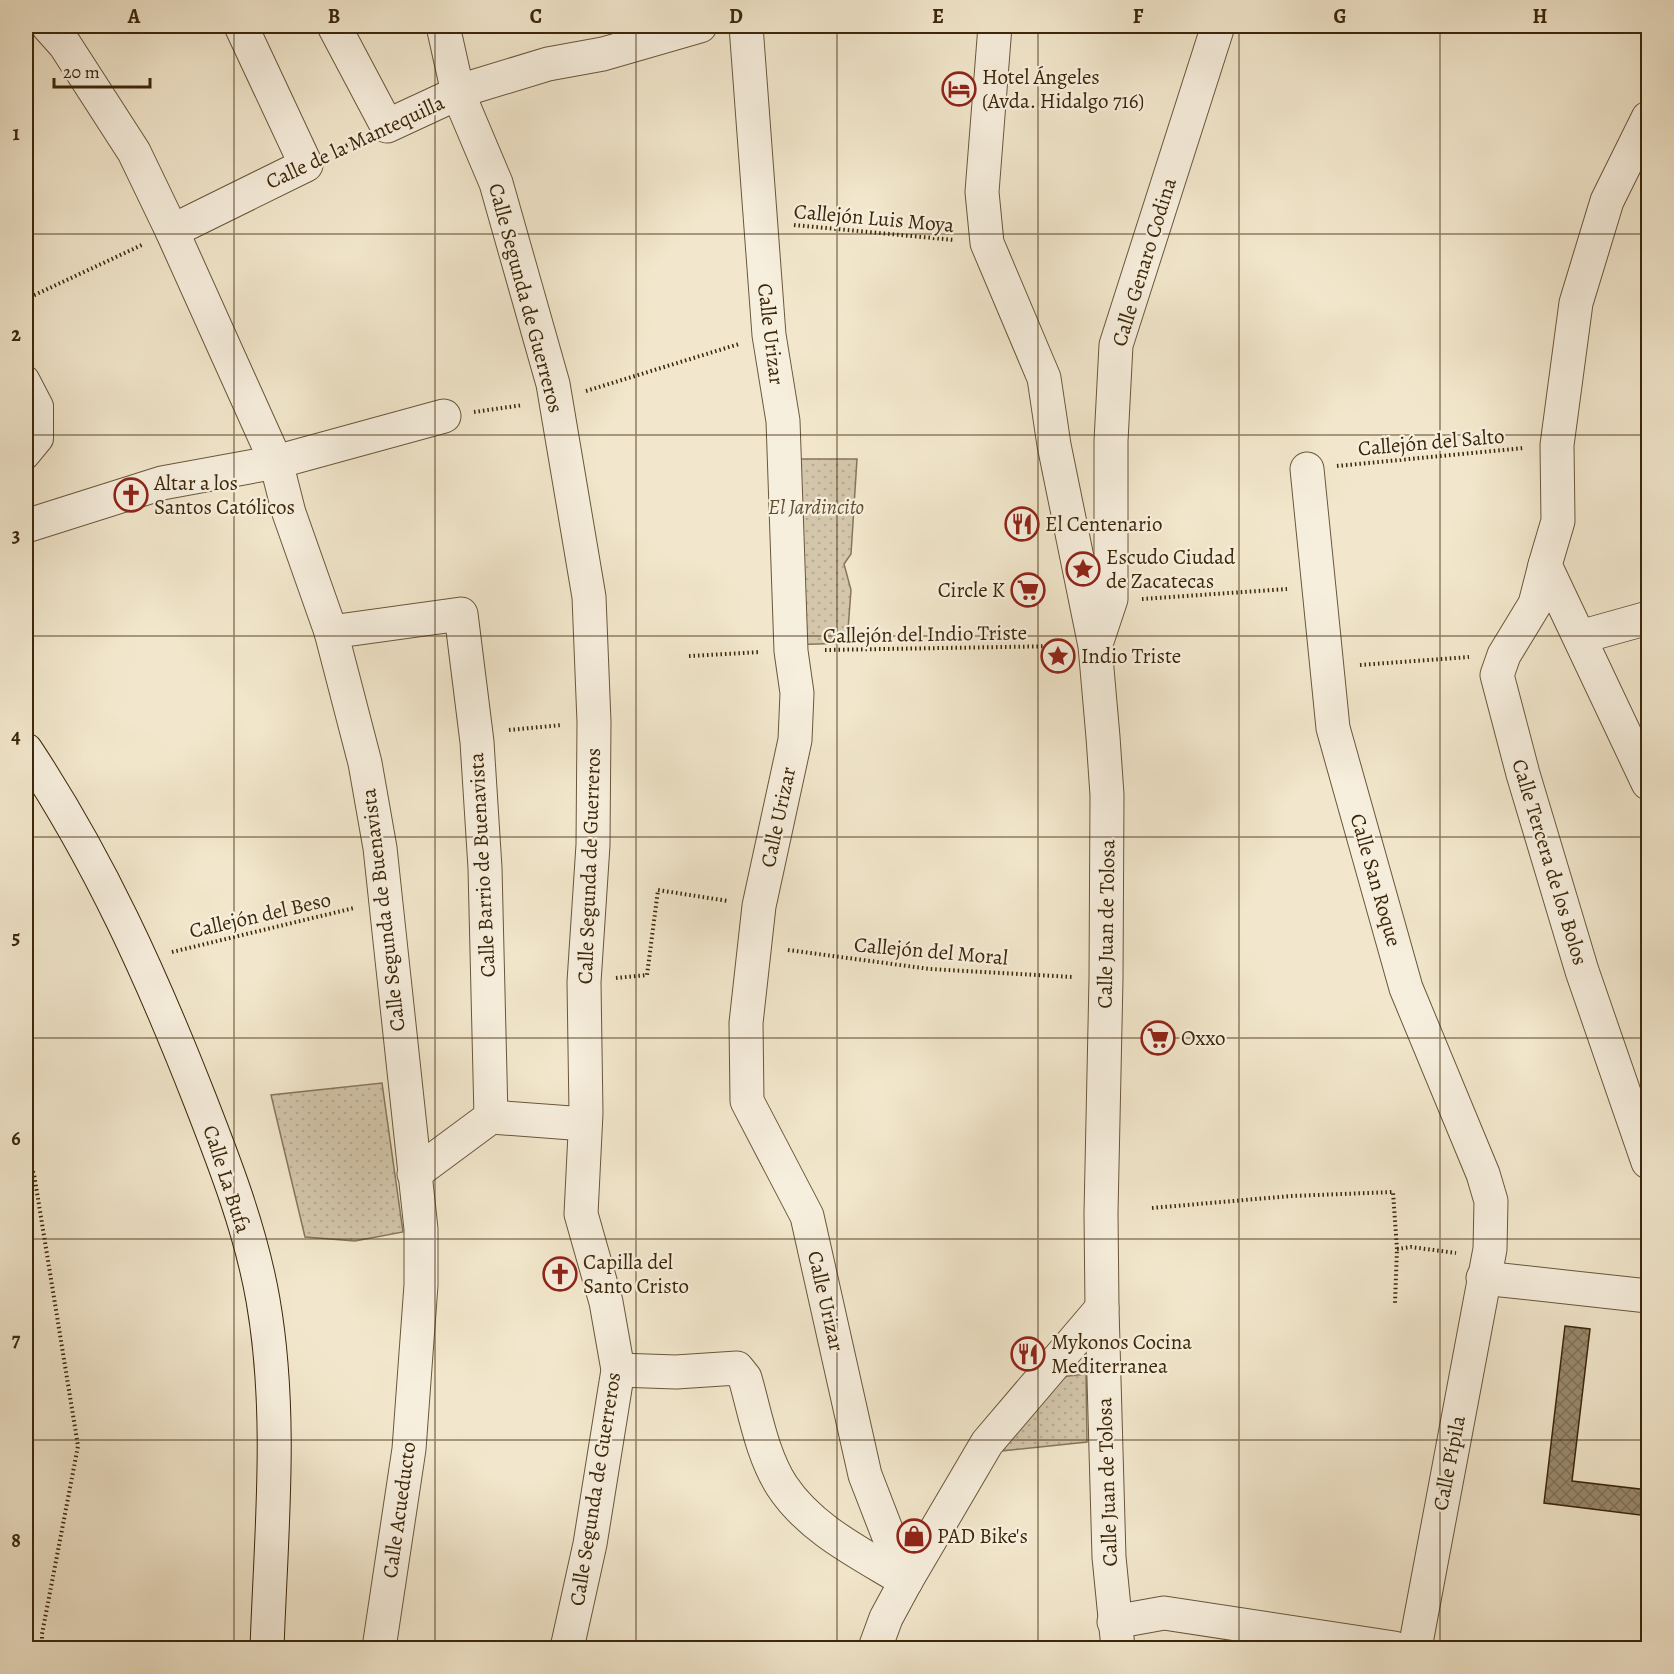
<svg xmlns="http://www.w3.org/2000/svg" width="1674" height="1674" viewBox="0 0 1674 1674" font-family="Alegreya,serif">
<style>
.park{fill:url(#park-dots);stroke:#87765a;stroke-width:1.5}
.building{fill:url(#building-cross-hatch);stroke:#3b2709;stroke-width:1.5}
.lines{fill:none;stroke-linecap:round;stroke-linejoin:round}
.pedestrian-casing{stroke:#69573a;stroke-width:28}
.minor-casing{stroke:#69573a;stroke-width:35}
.tertiary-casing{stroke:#69573a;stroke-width:35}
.secondary-casing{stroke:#3b2709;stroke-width:35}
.path{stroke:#3b2709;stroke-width:4;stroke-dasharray:1.5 3;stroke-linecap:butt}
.pedestrian{stroke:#f7efde;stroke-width:26}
.minor{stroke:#f7efde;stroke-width:33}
.tertiary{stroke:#f7efde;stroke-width:33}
.secondary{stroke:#f7efde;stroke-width:33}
.grid{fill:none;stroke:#3b2709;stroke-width:1.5;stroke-opacity:0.55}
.labels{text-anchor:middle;stroke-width:4.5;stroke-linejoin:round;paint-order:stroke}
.poi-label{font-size:21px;fill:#3b2709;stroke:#f7efde;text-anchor:start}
.street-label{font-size:21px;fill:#3b2709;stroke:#f7efde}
.park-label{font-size:21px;font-style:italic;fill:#614f32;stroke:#f7efde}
.neatline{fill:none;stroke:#3b2709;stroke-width:2}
.grid-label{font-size:20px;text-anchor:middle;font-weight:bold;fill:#3b2709}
</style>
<defs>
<pattern id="park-dots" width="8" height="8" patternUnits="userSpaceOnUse" patternTransform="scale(1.5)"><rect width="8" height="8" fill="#d3c6ab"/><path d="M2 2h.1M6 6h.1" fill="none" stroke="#b6aa92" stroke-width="1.8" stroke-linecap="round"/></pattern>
<pattern id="building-cross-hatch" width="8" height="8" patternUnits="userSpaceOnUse" patternTransform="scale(1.5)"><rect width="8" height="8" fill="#9a8b6e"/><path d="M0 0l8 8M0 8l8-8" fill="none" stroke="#7f7259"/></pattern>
</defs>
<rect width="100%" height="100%" fill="#f2e7cc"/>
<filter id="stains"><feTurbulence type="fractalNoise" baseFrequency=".00333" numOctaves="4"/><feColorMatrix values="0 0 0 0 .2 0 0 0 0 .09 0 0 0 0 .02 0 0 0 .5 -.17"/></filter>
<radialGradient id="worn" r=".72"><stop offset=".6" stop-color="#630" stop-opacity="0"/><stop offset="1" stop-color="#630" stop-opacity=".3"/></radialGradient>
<g class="park">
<path d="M 776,459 L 857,459 L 851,554 L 844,564 L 851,590 L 847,643 L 787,645 Z"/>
<path d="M 382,1083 L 403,1232 L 355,1241 L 305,1237 L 271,1095 Z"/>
<path d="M 1086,1374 L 1087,1442 L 1001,1451 L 1060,1377 Z"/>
</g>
<path class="building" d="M 1565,1326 L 1590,1329 L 1572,1481 L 1648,1490 L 1648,1516 L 1544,1503 Z"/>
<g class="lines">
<g class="pedestrian-casing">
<path id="pedestrian" d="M 26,379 L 40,406 L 40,439 L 26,456"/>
</g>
<g class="minor-casing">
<g id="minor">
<path d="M 48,26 L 65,45 L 134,152 L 172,231 L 276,462 L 289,513 L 331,632 L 365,763 L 380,848 L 421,1229 L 421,1285 L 409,1449 L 379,1648"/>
<path d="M 334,26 L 387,126 L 469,88 L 548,64 L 603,54 L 700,26"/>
<path d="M 443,26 L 458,93 L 496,183 L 553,384 L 589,597 L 594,722 L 593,845 L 584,982 L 586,1113 L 581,1214 L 606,1302 L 618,1370 L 590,1544 L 567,1648"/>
<path d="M 746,26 L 769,335 L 783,421 L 791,651 L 797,693 L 795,740 L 759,906 L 746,1023 L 747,1101 L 807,1216 L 865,1475 L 906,1581"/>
<path d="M 1648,118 L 1607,201 L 1576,303 L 1557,445 L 1558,521 L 1545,565 L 1648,783"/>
<path d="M 172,231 L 306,165 L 241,26"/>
<path d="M 1307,469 L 1333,728 L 1406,988 L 1483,1174 L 1491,1201 L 1490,1249 L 1415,1648"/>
<path d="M 26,526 L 162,483 L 276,462 L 444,416"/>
<path d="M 1545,565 L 1535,604 L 1504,655 L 1497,675 L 1523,774 L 1582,971 L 1648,1162"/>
<path d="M 331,632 L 461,614 L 477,742 L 485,868 L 491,1117"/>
<path d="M 1580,637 L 1648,618"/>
<path d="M 414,1174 L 491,1117 L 585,1124"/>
<path d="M 1483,1278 L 1648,1296"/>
<path d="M 618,1370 L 676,1372 L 737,1368 L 745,1378 C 755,1413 762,1455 782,1486 C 811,1530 862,1554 906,1581"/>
<path d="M 1114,1622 L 1164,1613 L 1394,1648"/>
</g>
</g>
<g class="tertiary-casing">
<g id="tertiary">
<path d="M 995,26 L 982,192 L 987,243 L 1044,378 L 1054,445 L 1095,646 L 1103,737 L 1107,795 L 1106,979 L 1101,1213 L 1102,1308 L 1109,1557 L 1118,1648"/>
<path d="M 1096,644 L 1111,599 L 1111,441 L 1116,345 L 1218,26"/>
<path d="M 875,1648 L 886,1618 L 906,1581 L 987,1443 L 1102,1308"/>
</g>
</g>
<g class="secondary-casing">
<path id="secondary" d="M 26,750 C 100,862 151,975 200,1100 C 225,1164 251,1231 263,1300 C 283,1415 271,1533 267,1648"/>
</g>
<g class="path">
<path d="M 334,152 L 359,139"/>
<path d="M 794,225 L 954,240"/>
<path d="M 26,299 L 144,244"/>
<path d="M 586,391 L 739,344"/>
<path d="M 474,412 L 523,405"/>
<path d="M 1337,466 L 1524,448"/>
<path d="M 1142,599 L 1287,589"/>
<path d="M 825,650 L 1063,646"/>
<path d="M 689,656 L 760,652"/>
<path d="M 1360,665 L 1469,657"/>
<path d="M 509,730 L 562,725"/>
<path d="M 788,950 L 930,969 L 1073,977"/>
<path d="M 172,952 L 354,908"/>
<path d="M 616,978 L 647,975 L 658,890 L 728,901"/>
<path d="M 26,1155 L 34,1174 L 78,1446 L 42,1634 L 42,1648"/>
<path d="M 1152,1208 L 1291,1196 L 1393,1192 L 1397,1249 L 1395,1303"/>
<path d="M 1397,1249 L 1411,1247 L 1456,1253"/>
</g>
<use href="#pedestrian" class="pedestrian"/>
<use href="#minor" class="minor"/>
<use href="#tertiary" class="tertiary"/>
<use href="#secondary" class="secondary"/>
</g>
<path class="grid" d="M 234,26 L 234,1648M 435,26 L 435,1648M 636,26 L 636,1648M 837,26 L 837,1648M 1038,26 L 1038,1648M 1239,26 L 1239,1648M 1440,26 L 1440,1648M 26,234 L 1648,234M 26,435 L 1648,435M 26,636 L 1648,636M 26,837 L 1648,837M 26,1038 L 1648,1038M 26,1239 L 1648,1239M 26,1440 L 1648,1440"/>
<defs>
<g id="hotel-ring" transform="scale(1.725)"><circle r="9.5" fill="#f7efde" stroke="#8f2418" stroke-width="1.5"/><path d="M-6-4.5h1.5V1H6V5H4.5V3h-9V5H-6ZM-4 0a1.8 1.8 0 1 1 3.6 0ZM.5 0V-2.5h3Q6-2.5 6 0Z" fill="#8f2418"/></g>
<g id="church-ring" transform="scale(1.725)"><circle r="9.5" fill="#f7efde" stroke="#8f2418" stroke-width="1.5"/><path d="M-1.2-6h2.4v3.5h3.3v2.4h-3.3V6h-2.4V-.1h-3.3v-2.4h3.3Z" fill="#8f2418"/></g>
<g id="restaurant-ring" transform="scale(1.725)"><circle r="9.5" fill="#f7efde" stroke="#8f2418" stroke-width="1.5"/><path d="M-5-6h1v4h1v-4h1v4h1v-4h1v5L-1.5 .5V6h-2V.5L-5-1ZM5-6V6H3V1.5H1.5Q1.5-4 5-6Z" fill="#8f2418"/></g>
<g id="sight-ring" transform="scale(1.725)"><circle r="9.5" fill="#f7efde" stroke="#8f2418" stroke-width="1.5"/><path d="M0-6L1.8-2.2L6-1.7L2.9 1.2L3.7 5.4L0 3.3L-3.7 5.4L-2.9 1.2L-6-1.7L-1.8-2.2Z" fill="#8f2418"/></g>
<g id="supermarket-ring" transform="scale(1.725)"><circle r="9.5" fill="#f7efde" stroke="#8f2418" stroke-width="1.5"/><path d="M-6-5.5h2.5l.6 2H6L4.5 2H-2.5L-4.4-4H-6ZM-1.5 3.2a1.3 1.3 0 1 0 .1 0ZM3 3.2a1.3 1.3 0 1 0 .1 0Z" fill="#8f2418"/></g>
<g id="shop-ring" transform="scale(1.725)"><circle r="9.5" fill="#f7efde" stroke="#8f2418" stroke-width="1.5"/><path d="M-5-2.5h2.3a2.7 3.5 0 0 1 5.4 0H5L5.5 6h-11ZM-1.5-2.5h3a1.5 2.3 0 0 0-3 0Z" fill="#8f2418"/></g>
</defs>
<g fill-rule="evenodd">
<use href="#hotel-ring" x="959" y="89"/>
<use href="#church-ring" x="131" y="495"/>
<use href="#restaurant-ring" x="1022" y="524"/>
<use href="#sight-ring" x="1083" y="569"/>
<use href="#supermarket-ring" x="1028" y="590"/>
<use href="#sight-ring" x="1058" y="656"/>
<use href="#supermarket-ring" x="1158" y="1038"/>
<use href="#church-ring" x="560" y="1274"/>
<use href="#restaurant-ring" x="1028" y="1354"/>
<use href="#shop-ring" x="914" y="1536"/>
</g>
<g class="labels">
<g class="poi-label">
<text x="982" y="84">Hotel Ángeles<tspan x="982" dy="24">(Avda. Hidalgo 716)</tspan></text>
<text x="154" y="490">Altar a los<tspan x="154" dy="24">Santos Católicos</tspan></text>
<text x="1045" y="531">El Centenario</text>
<text x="1106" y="564">Escudo Ciudad<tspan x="1106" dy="24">de Zacatecas</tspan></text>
<text x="1005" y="597" text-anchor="end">Circle K</text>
<text x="1081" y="663">Indio Triste</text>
<text x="1181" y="1045">Oxxo</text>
<text x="583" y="1269">Capilla del<tspan x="583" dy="24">Santo Cristo</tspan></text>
<text x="1051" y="1349">Mykonos Cocina<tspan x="1051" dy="24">Mediterranea</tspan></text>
<text x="937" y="1543">PAD Bike's</text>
</g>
<g class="street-label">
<text transform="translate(355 142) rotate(-25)" y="7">Calle de la Mantequilla</text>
<text transform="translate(874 218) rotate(5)" y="7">Callejón Luis Moya</text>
<text transform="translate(1144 262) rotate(-73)" y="7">Calle Genaro Codina</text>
<text transform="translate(526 298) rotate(75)" y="7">Calle Segunda de Guerreros</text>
<text transform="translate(771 334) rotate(83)" y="7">Calle Urizar</text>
<text transform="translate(1431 442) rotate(-5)" y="7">Callejón del Salto</text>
<text transform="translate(925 634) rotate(-1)" y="7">Callejón del Indio Triste</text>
<text transform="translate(778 817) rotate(-78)" y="7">Calle Urizar</text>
<text transform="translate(1550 862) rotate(73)" y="7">Calle Tercera de los Bolos</text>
<text transform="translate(482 865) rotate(-93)" y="7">Calle Barrio de Buenavista</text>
<text transform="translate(589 866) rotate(-88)" y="7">Calle Segunda de Guerreros</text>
<text transform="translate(1376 880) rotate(74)" y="7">Calle San Roque</text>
<text transform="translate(383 910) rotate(-97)" y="7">Calle Segunda de Buenavista</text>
<text transform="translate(260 915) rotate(-13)" y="7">Callejón del Beso</text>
<text transform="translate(1106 924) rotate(-89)" y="7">Calle Juan de Tolosa</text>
<text transform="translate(931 951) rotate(5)" y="7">Callejón del Moral</text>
<text transform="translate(227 1179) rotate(72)" y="7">Calle La Bufa</text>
<text transform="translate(826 1301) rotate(77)" y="7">Calle Urizar</text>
<text transform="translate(1449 1463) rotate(-79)" y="7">Calle Pípila</text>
<text transform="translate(1107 1482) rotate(-92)" y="7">Calle Juan de Tolosa</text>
<text transform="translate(595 1489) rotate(-81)" y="7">Calle Segunda de Guerreros</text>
<text transform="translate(399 1510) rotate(-82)" y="7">Calle Acueducto</text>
</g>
<g class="park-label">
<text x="816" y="514">El Jardincito</text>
</g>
</g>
<rect width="1674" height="1674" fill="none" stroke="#f2e7cc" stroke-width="66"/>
<path d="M54 78v9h96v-9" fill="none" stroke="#3b2709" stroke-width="3"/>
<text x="63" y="78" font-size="18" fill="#3b2709" stroke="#f7efde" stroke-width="4.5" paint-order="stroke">20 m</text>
<rect x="33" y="33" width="1608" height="1608" class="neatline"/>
<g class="grid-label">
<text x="134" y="23">A</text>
<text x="334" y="23">B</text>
<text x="536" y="23">C</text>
<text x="736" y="23">D</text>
<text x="938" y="23">E</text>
<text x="1138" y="23">F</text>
<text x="1340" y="23">G</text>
<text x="1540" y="23">H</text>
<text x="16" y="140">1</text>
<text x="16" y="341">2</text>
<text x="16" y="542">3</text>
<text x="16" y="743">4</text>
<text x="16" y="944">5</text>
<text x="16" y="1145">6</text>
<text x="16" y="1346">7</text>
<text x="16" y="1547">8</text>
</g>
<rect width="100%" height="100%" filter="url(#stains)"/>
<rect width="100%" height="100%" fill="url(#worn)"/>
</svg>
